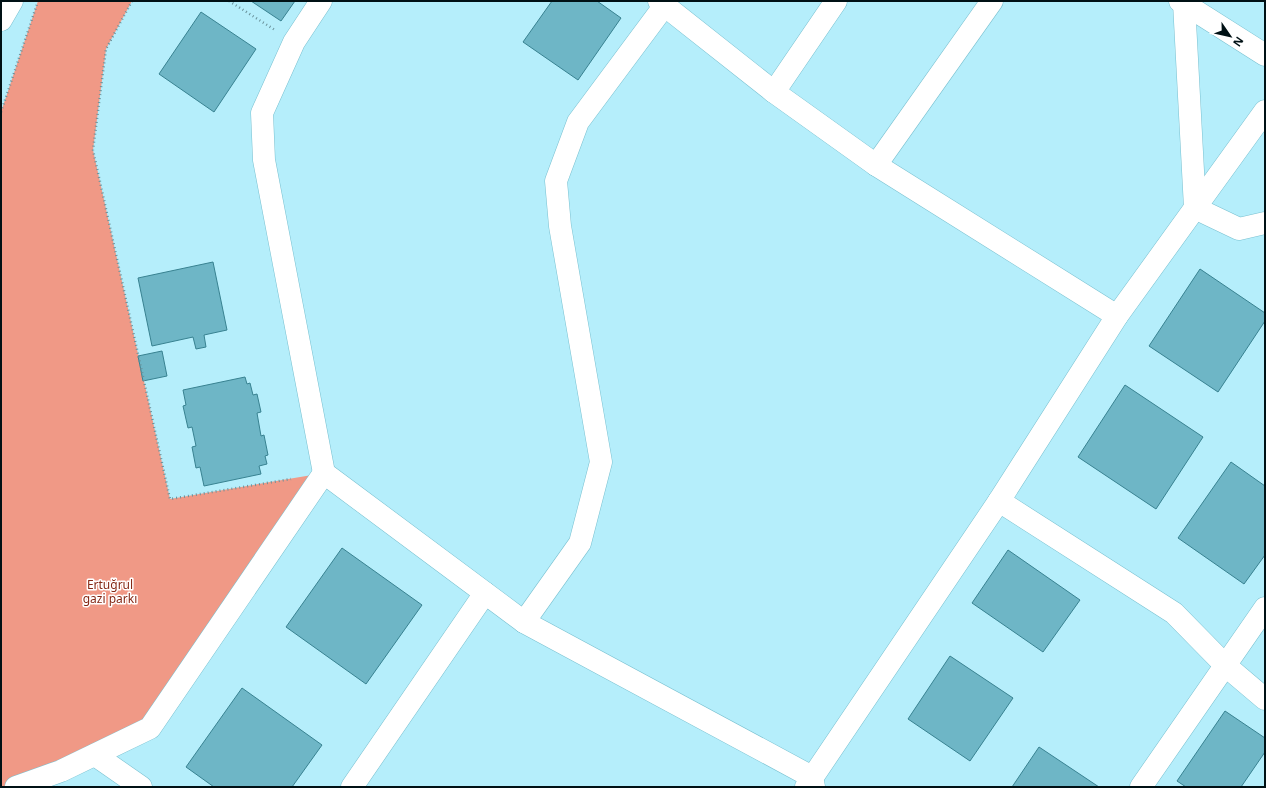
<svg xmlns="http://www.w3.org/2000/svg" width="1266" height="788" viewBox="0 0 1266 788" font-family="'Noto Sans',sans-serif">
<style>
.green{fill:#f09986}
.building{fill:#6eb6c6;stroke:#388291}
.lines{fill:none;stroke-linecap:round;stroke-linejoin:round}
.minor-casing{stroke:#78c0d0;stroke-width:23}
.major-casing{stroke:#78c0d0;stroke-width:23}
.path{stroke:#6a929b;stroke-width:2.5;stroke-dasharray:1 3;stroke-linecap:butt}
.minor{stroke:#fff;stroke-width:22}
.major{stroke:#fff;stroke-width:22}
.labels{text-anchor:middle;stroke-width:3;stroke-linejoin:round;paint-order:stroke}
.park-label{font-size:12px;fill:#852714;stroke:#fff}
</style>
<rect width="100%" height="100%" fill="#b5eefb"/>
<path class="green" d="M 38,1 L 132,1 L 106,49 L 93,150 L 170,499 L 324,473 L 150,728 L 16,787 L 1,787 L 1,112 Z"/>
<g class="building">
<path d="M 251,1 L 295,1 L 281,21 Z"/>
<path d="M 552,1 L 597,1 L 621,18 L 578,80 L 523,42 Z"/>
<path d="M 201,12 L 256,49 L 214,112 L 159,74 Z"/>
<path d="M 213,262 L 227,330 L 204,335 L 206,347 L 196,349 L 193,337 L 152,346 L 138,278 Z"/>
<path d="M 1200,269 L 1265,313 L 1265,321 L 1218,392 L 1149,346 Z"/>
<path d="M 162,351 L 167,376 L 143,381 L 138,356 Z"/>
<path d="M 245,377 L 247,384 L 250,383 L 253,395 L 257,394 L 261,412 L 257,413 L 261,436 L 264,435 L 268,455 L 265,456 L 267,464 L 259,466 L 261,474 L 204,486 L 200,467 L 196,468 L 192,447 L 196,446 L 192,427 L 188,428 L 183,406 L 186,405 L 183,390 Z"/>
<path d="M 1125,385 L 1203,437 L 1156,509 L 1078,457 Z"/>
<path d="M 1231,462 L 1265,486 L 1265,555 L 1244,584 L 1178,538 Z"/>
<path d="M 342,548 L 422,605 L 366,684 L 286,627 Z"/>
<path d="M 1008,550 L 1080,600 L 1043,652 L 972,603 Z"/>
<path d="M 950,656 L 1013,698 L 970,761 L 908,719 Z"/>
<path d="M 242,688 L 322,745 L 292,787 L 214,787 L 186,767 Z"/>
<path d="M 1225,711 L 1265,738 L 1265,752 L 1241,787 L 1186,787 L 1177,781 Z"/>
<path d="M 1039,747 L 1099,787 L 1012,787 Z"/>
</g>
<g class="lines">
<g class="minor-casing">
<g id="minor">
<path d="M 321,1 L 294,42 L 262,113 L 264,160 L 324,473 L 524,622 L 812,777 L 814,787"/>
<path d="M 659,1 L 774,92 L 876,165 L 1117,316"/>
<path d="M 1188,1 L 1184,3 L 1195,208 L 1239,229 L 1265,223"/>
<path d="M 774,92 L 836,1"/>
<path d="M 876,165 L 992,1"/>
<path d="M 999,501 L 1174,613 L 1226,666 L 1265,699"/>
<path d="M 524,622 L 580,543 L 601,462 L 560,226 L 556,181 L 578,122 L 665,5"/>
<path d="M 95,755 L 141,787"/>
<path d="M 16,787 L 61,771 L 150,728 L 324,473"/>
<path d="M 352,787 L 485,593"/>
<path d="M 806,787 L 999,501 L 1117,316 L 1265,111"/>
<path d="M 1141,787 L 1265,608"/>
</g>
</g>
<g class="major-casing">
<g id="major">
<path d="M 1180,1 L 1265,55"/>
<path d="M 1,20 L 12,1"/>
</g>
</g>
<g class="path">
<path d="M 132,1 L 106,49 L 93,150 L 170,499 L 291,479"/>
<path d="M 229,1 L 275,30"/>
<path d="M 1,112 L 38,1"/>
</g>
<use href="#minor" class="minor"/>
<use href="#major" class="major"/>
</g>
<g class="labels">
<g class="park-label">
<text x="110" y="589">Ertuğrul<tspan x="110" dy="14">gazi parkı</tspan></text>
</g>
</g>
<rect width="1266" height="788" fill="none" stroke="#001115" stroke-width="4"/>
<g transform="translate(1230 36) rotate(124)" stroke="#ffffff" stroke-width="3" paint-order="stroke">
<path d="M0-3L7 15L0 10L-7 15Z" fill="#001115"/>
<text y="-6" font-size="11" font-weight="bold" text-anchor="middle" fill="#001115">N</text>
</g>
</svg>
